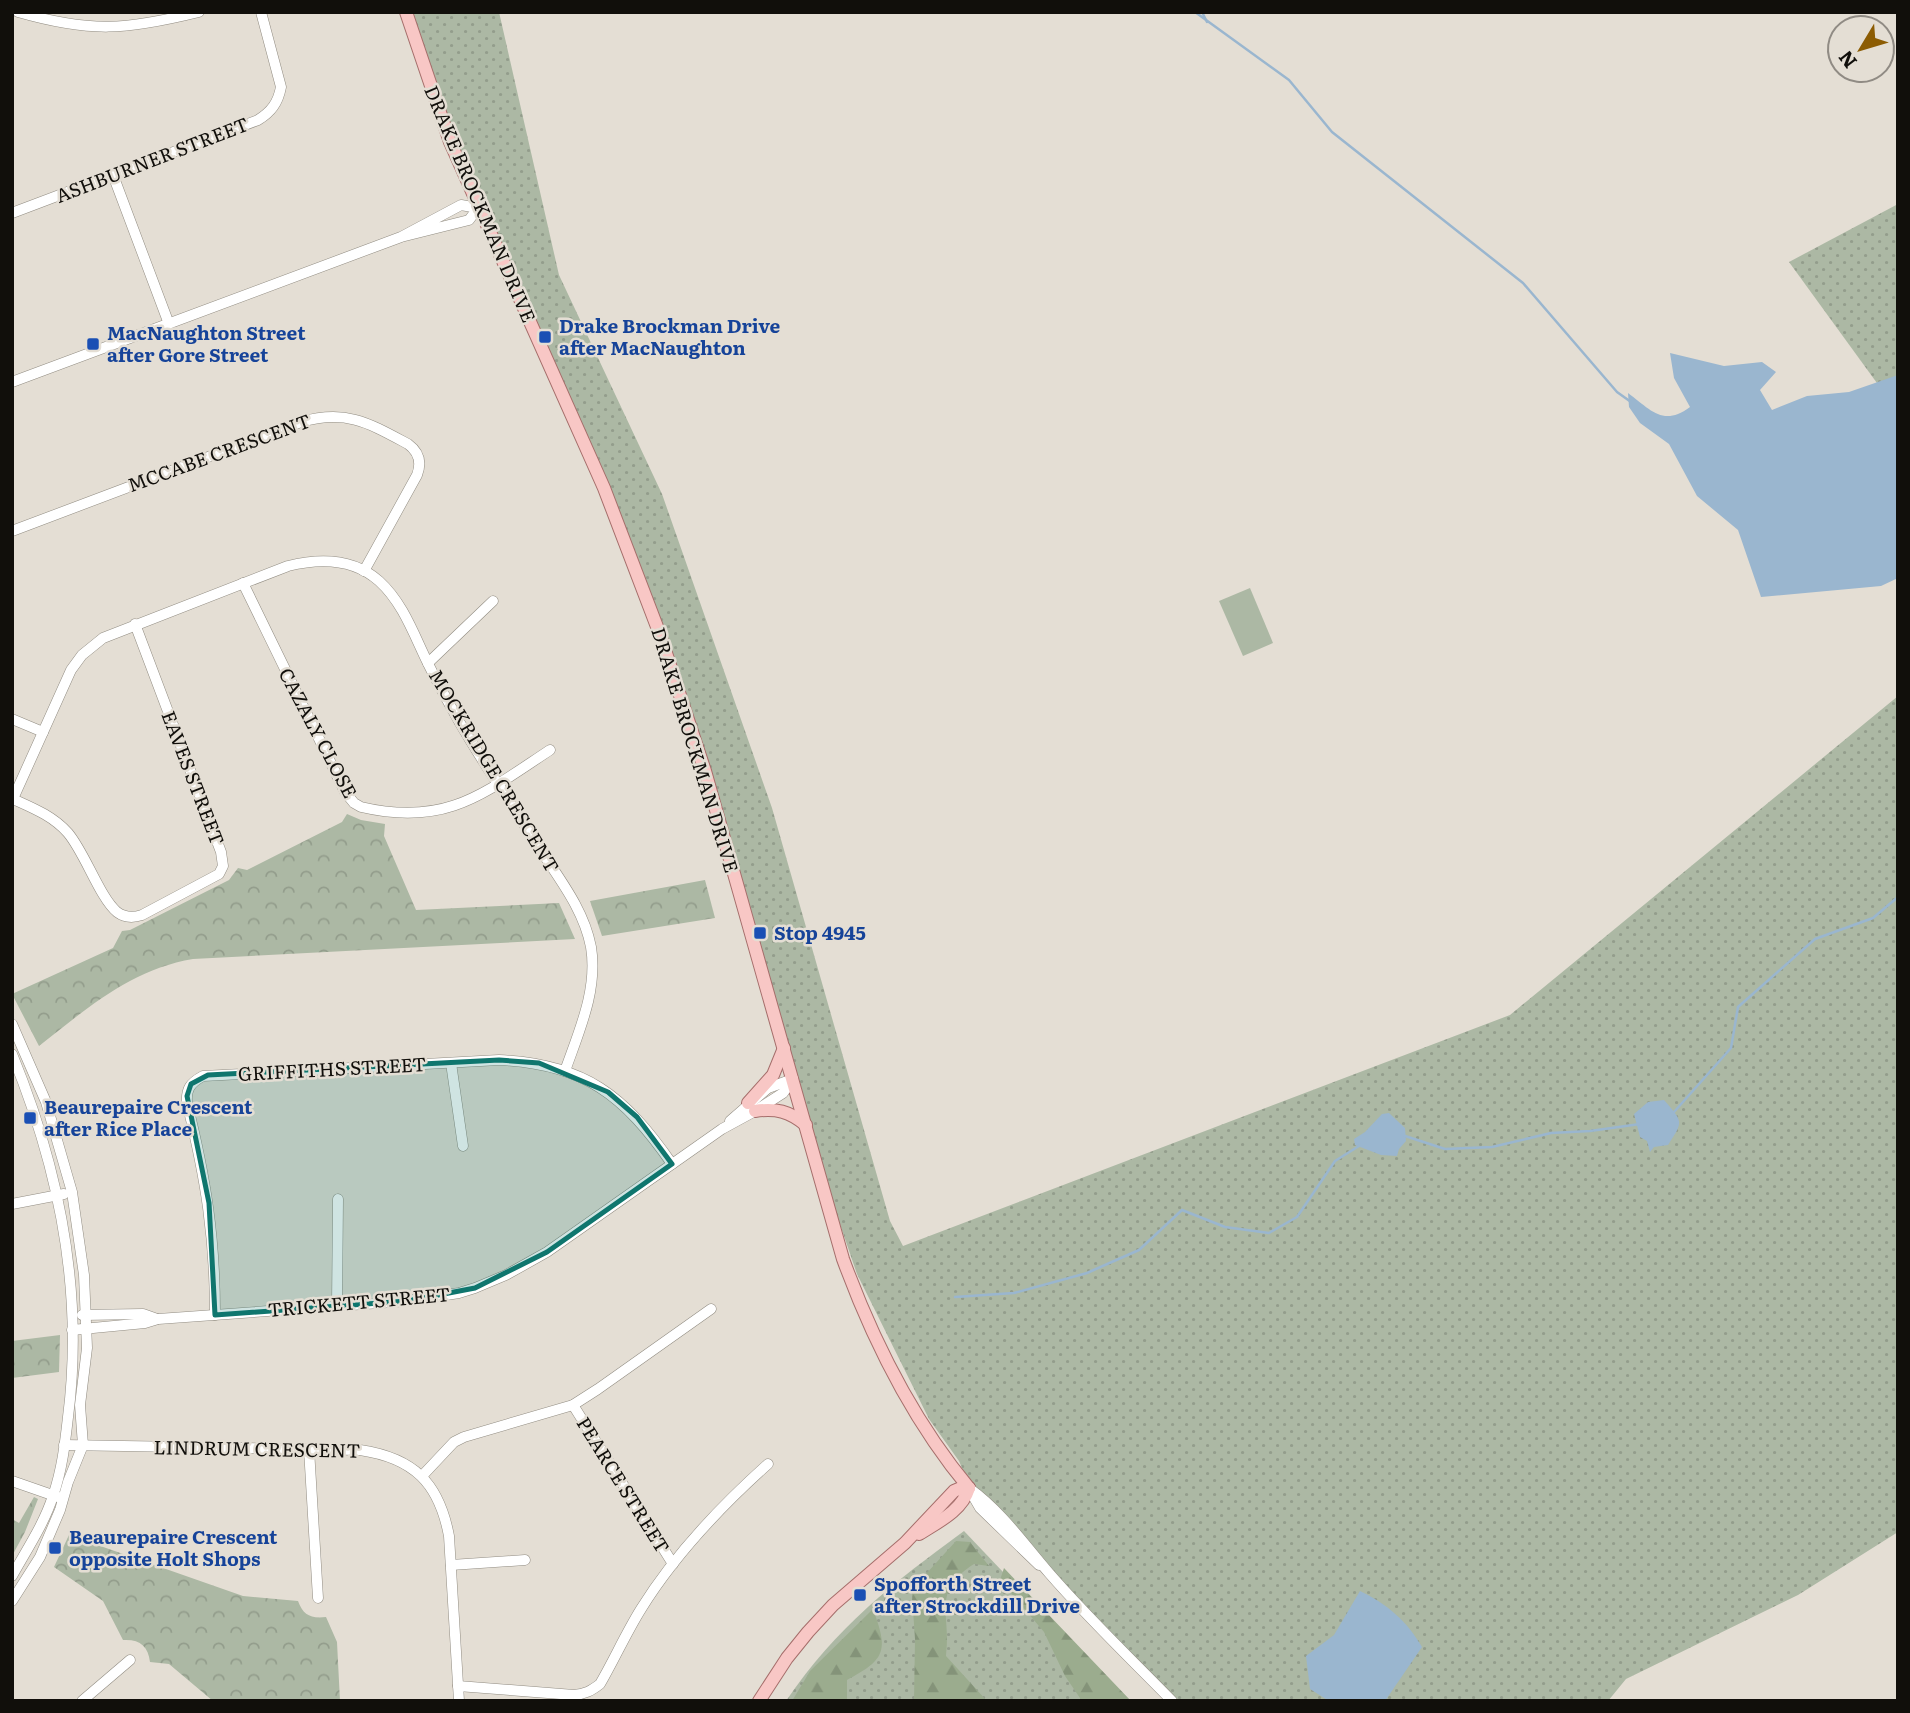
<svg xmlns="http://www.w3.org/2000/svg" width="1910" height="1713" viewBox="0 0 1910 1713" font-family="Literata,serif">
<style>
.grass{fill:url(#grass-dots)}
.forest{fill:url(#forest-firs)}
.park{fill:url(#park-crowns)}
.pitch{fill:#acb8a4}
.water{fill:#9ab6cf}
.lines{fill:none;stroke-linecap:round;stroke-linejoin:round}
.stream{stroke:#9ab6cf;stroke-width:2.5}
.minor-casing{stroke:#918c82;stroke-width:11}
.major-casing{stroke:#a56e6b;stroke-width:14}
.minor{stroke:#fff;stroke-width:10}
.major{stroke:#f8c7c5;stroke-width:12}
.marked{fill:#0f766e;fill-opacity:0.2;stroke:#0f766e;stroke-width:5;stroke-linejoin:round}
.transit-dot{fill:#1a4fb4;stroke:#e4ded4;stroke-width:2.5}
.labels{text-anchor:middle;stroke-width:5;stroke-linejoin:round;paint-order:stroke}
.street-label{font-size:19px;fill:#110f0b;stroke:#e4ded4}
.transit-label{font-size:19px;font-weight:bold;fill:#164399;stroke:#e4ded4;text-anchor:start}
</style>
<defs>
<pattern id="grass-dots" width="8" height="8" patternUnits="userSpaceOnUse" patternTransform="scale(1.75)"><rect width="8" height="8" fill="#acb8a4"/><path d="M2 2h.1M6 6h.1" fill="none" stroke="#939d8c" stroke-width="1.8" stroke-linecap="round"/></pattern>
<pattern id="forest-firs" width="22" height="20" patternUnits="userSpaceOnUse" patternTransform="scale(1.75)"><rect width="22" height="20" fill="#9bac8e"/><path d="M5 1l3.5 6h-7zM16 11l3.5 6h-7z" fill="#849379"/></pattern>
<pattern id="park-crowns" width="20" height="18" patternUnits="userSpaceOnUse" patternTransform="scale(1.75)"><rect width="20" height="18" fill="#acb8a4"/><path d="M2 6a3 3 0 1 1 6 0M12 15a3 3 0 1 1 6 0" fill="none" stroke="#939d8c"/></pattern>
</defs>
<rect width="100%" height="100%" fill="#e4ded4"/>
<g class="grass">
<path d="M 406,12 L 499,12 L 559,275 L 662,494 L 772,808 L 890,1221 L 903,1246 L 1510,1015 L 1898,696 L 1898,1532 L 1798,1595 L 1626,1679 L 1608,1701 L 1172,1701 L 965,1475 L 959,1461 L 929,1419 L 857,1274 L 806,1125 L 705,771 L 642,584 L 486,228 Z"/>
<path d="M 1898,204 L 1898,412 L 1789,262 Z"/>
<path d="M 964,1531 L 1126,1701 L 786,1701 C 836,1627 893,1583 964,1531 Z"/>
</g>
<g class="forest">
<path d="M 956,1541 L 970,1542 L 989,1566 L 974,1564 C 930,1592 952,1614 946,1656 L 987,1701 L 914,1701 L 915,1639 L 911,1580 L 925,1575 Z"/>
<path d="M 1004,1568 L 1131,1701 L 1082,1701 L 1065,1676 L 1044,1632 L 1000,1580 Z"/>
<path d="M 873,1609 C 888,1650 887,1659 847,1680 L 847,1701 L 792,1701 L 810,1671 Z"/>
</g>
<g class="park">
<path d="M 347,814 L 361,820 L 385,824 L 384,836 L 416,910 L 559,903 L 575,939 L 193,959 C 132,969 86,1009 39,1046 L 12,994 L 113,948 L 122,931 L 130,930 L 229,880 L 238,868 L 247,870 L 342,822 Z"/>
<path d="M 705,880 L 715,918 L 602,936 L 590,901 Z"/>
<path d="M 60,1335 L 59,1372 L 12,1378 L 12,1341 Z"/>
<path d="M 34,1497 L 38,1499 L 25,1532 L 12,1556 L 12,1519 L 19,1523 Z"/>
<path d="M 69,1535 L 243,1596 L 298,1601 C 303,1615 311,1619 326,1617 L 337,1642 L 340,1701 L 213,1701 L 169,1664 L 150,1662 C 148,1646 140,1639 123,1640 L 103,1601 L 54,1567 Z"/>
</g>
<path class="pitch" d="M 1250,588 L 1273,643 L 1243,656 L 1219,601 Z"/>
<g class="water">
<path d="M 1670,353 L 1724,366 L 1762,362 L 1776,372 L 1760,390 L 1772,410 L 1807,396 L 1849,392 L 1898,375 L 1898,578 L 1881,586 L 1761,597 L 1738,530 L 1697,496 L 1669,444 L 1640,423 L 1629,407 L 1628,393 C 1651,410 1663,427 1690,407 L 1674,378 Z"/>
<path d="M 1664,1100 C 1683,1122 1684,1121 1668,1145 L 1654,1147 L 1650,1152 L 1647,1141 L 1640,1137 L 1634,1114 L 1648,1102 Z"/>
<path d="M 1389,1113 L 1405,1128 L 1406,1141 L 1399,1149 L 1397,1156 L 1381,1155 L 1355,1145 L 1354,1139 L 1365,1132 L 1382,1114 Z"/>
<path d="M 1360,1591 C 1387,1604 1407,1621 1422,1647 L 1385,1701 L 1329,1701 L 1310,1689 L 1306,1656 L 1334,1635 Z"/>
</g>
<g class="lines">
<g class="stream">
<path d="M 1195,12 L 1289,80 L 1332,132 L 1523,283 L 1617,392 L 1631,402"/>
<path d="M 1202,12 L 1207,22"/>
<path d="M 1674,1112 L 1731,1048 L 1738,1007 L 1815,939 L 1873,918 L 1898,897"/>
<path d="M 1402,1135 L 1445,1149 L 1492,1147 L 1551,1133 L 1590,1131 L 1640,1124"/>
<path d="M 955,1297 L 1014,1293 L 1087,1273 L 1139,1250 L 1182,1210 L 1225,1227 L 1269,1233 L 1297,1217 L 1335,1161 L 1359,1146"/>
</g>
<g class="minor-casing">
<g id="minor">
<path d="M 18,12 C 91,33 126,30 199,12"/>
<path d="M 113,175 L 169,324"/>
<path d="M 12,213 L 258,120 C 271,112 278,103 281,87 L 261,12"/>
<path d="M 12,382 L 401,237 L 461,205 L 478,208 L 469,220 L 401,237"/>
<path d="M 12,531 L 301,422 C 346,409 369,423 408,444 C 419,452 422,462 417,475 L 364,571"/>
<path d="M 243,583 L 345,792 L 354,803 L 361,807 C 446,827 483,794 550,750"/>
<path d="M 428,663 L 493,601"/>
<path d="M 12,719 L 43,732"/>
<path d="M 13,799 C 33,808 53,816 68,833 C 85,853 100,898 117,912 C 125,918 133,918 142,915 L 219,874 L 223,866 L 221,852 L 135,624"/>
<path d="M 12,801 L 71,670 L 82,655 L 103,638 L 288,566 C 320,558 353,558 379,581 C 400,600 411,627 423,653 C 434,677 447,700 460,723 C 485,766 513,807 540,849 C 560,880 584,910 591,947 C 598,990 579,1031 565,1071"/>
<path d="M 12,1024 L 46,1102 L 72,1192 L 84,1275 L 87,1348 L 80,1405 L 83,1445 L 68,1482 L 60,1510 L 40,1557 L 12,1601"/>
<path d="M 12,1054 C 60,1171 84,1291 68,1417 C 65,1444 62,1470 53,1496 C 44,1524 27,1549 12,1576"/>
<path d="M 451,1063 L 463,1146"/>
<path d="M 730,1121 L 768,1088 L 793,1079"/>
<path d="M 12,1204 L 64,1194"/>
<path d="M 337,1306 L 338,1199"/>
<path d="M 82,1315 L 143,1314 L 157,1319"/>
<path d="M 215,1315 C 215,1237 206,1179 187,1103 C 186,1089 190,1083 203,1076 L 499,1060 C 585,1064 624,1095 672,1164"/>
<path d="M 72,1330 L 145,1323 L 158,1319 L 407,1301 L 459,1293 L 475,1288 L 506,1275 L 547,1252 L 722,1129 L 755,1111 L 783,1093 L 793,1079"/>
<path d="M 573,1405 L 673,1564"/>
<path d="M 64,1445 L 360,1450 C 414,1458 439,1483 449,1536 L 459,1701"/>
<path d="M 309,1449 L 318,1598"/>
<path d="M 422,1476 L 454,1442 L 464,1437 L 573,1405 L 598,1389 L 711,1309"/>
<path d="M 12,1481 L 58,1497"/>
<path d="M 969,1488 C 1002,1512 1023,1543 1049,1573 C 1088,1618 1131,1659 1172,1701"/>
<path d="M 969,1489 L 980,1508 L 1039,1565"/>
<path d="M 451,1565 L 525,1560"/>
<path d="M 458,1686 L 574,1695 C 585,1694 591,1691 600,1684 C 614,1660 626,1633 641,1609 C 675,1554 720,1507 768,1464"/>
<path d="M 82,1701 L 130,1660"/>
</g>
</g>
<g class="major-casing">
<g id="major">
<path d="M 406,12 L 450,142 L 604,488 L 659,632 L 705,771 L 843,1259 C 873,1341 913,1421 969,1488"/>
<path d="M 748,1103 L 773,1075 L 784,1048"/>
<path d="M 755,1111 C 776,1108 789,1111 806,1125"/>
<path d="M 919,1534 C 938,1522 962,1511 969,1488"/>
<path d="M 759,1701 L 787,1658 L 808,1632 L 833,1605 L 905,1543 L 954,1491 L 961,1488 L 969,1488"/>
</g>
</g>
<use href="#minor" class="minor"/>
<use href="#major" class="major"/>
</g>
<path class="marked" d="M 499,1060 L 539,1063 L 608,1092 L 637,1117 L 672,1164 L 547,1252 L 475,1288 L 407,1301 L 215,1315 L 209,1203 L 187,1096 L 191,1084 L 208,1075 Z"/>
<g class="transit-dot">
<rect x="538" y="330" width="14" height="14" rx="3.5"/>
<rect x="86" y="337" width="14" height="14" rx="3.5"/>
<rect x="753" y="926" width="14" height="14" rx="3.5"/>
<rect x="23" y="1111" width="14" height="14" rx="3.5"/>
<rect x="48" y="1541" width="14" height="14" rx="3.5"/>
<rect x="853" y="1588" width="14" height="14" rx="3.5"/>
</g>
<g class="labels">
<g class="street-label">
<text transform="translate(152 160) rotate(-21)" y="7">ASHBURNER STREET</text>
<text transform="translate(480 204) rotate(67)" y="7">DRAKE BROCKMAN DRIVE</text>
<text transform="translate(219 453) rotate(-20)" y="7">MCCABE CRESCENT</text>
<text transform="translate(318 733) rotate(62)" y="7">CAZALY CLOSE</text>
<text transform="translate(695 750) rotate(73)" y="7">DRAKE BROCKMAN DRIVE</text>
<text transform="translate(494 771) rotate(59)" y="7">MOCKRIDGE CRESCENT</text>
<text transform="translate(193 778) rotate(69)" y="7">EAVES STREET</text>
<text transform="translate(332 1069) rotate(-3)" y="7">GRIFFITHS STREET</text>
<text transform="translate(359 1302) rotate(-5)" y="7">TRICKETT STREET</text>
<text transform="translate(257 1449) rotate(1)" y="7">LINDRUM CRESCENT</text>
<text transform="translate(623 1485) rotate(58)" y="7">PEARCE STREET</text>
</g>
<g class="transit-label">
<text x="559" y="333">Drake Brockman Drive<tspan x="559" dy="22">after MacNaughton</tspan></text>
<text x="107" y="340">MacNaughton Street<tspan x="107" dy="22">after Gore Street</tspan></text>
<text x="774" y="940">Stop 4945</text>
<text x="44" y="1114">Beaurepaire Crescent<tspan x="44" dy="22">after Rice Place</tspan></text>
<text x="69" y="1544">Beaurepaire Crescent<tspan x="69" dy="22">opposite Holt Shops</tspan></text>
<text x="874" y="1591">Spofforth Street<tspan x="874" dy="22">after Strockdill Drive</tspan></text>
</g>
</g>
<rect width="1910" height="1713" fill="none" stroke="#110f0b" stroke-width="28"/>
<g transform="translate(1861 49) rotate(232)"><circle r="33" fill="#e4ded4" stroke="#908b84" stroke-width="2"/>
<path d="M0-5L12 26L0 18L-12 26Z" fill="#8c5c03"/>
<text y="-10" font-size="19" font-weight="bold" text-anchor="middle" fill="#110f0b">N</text>
</g>
</svg>
